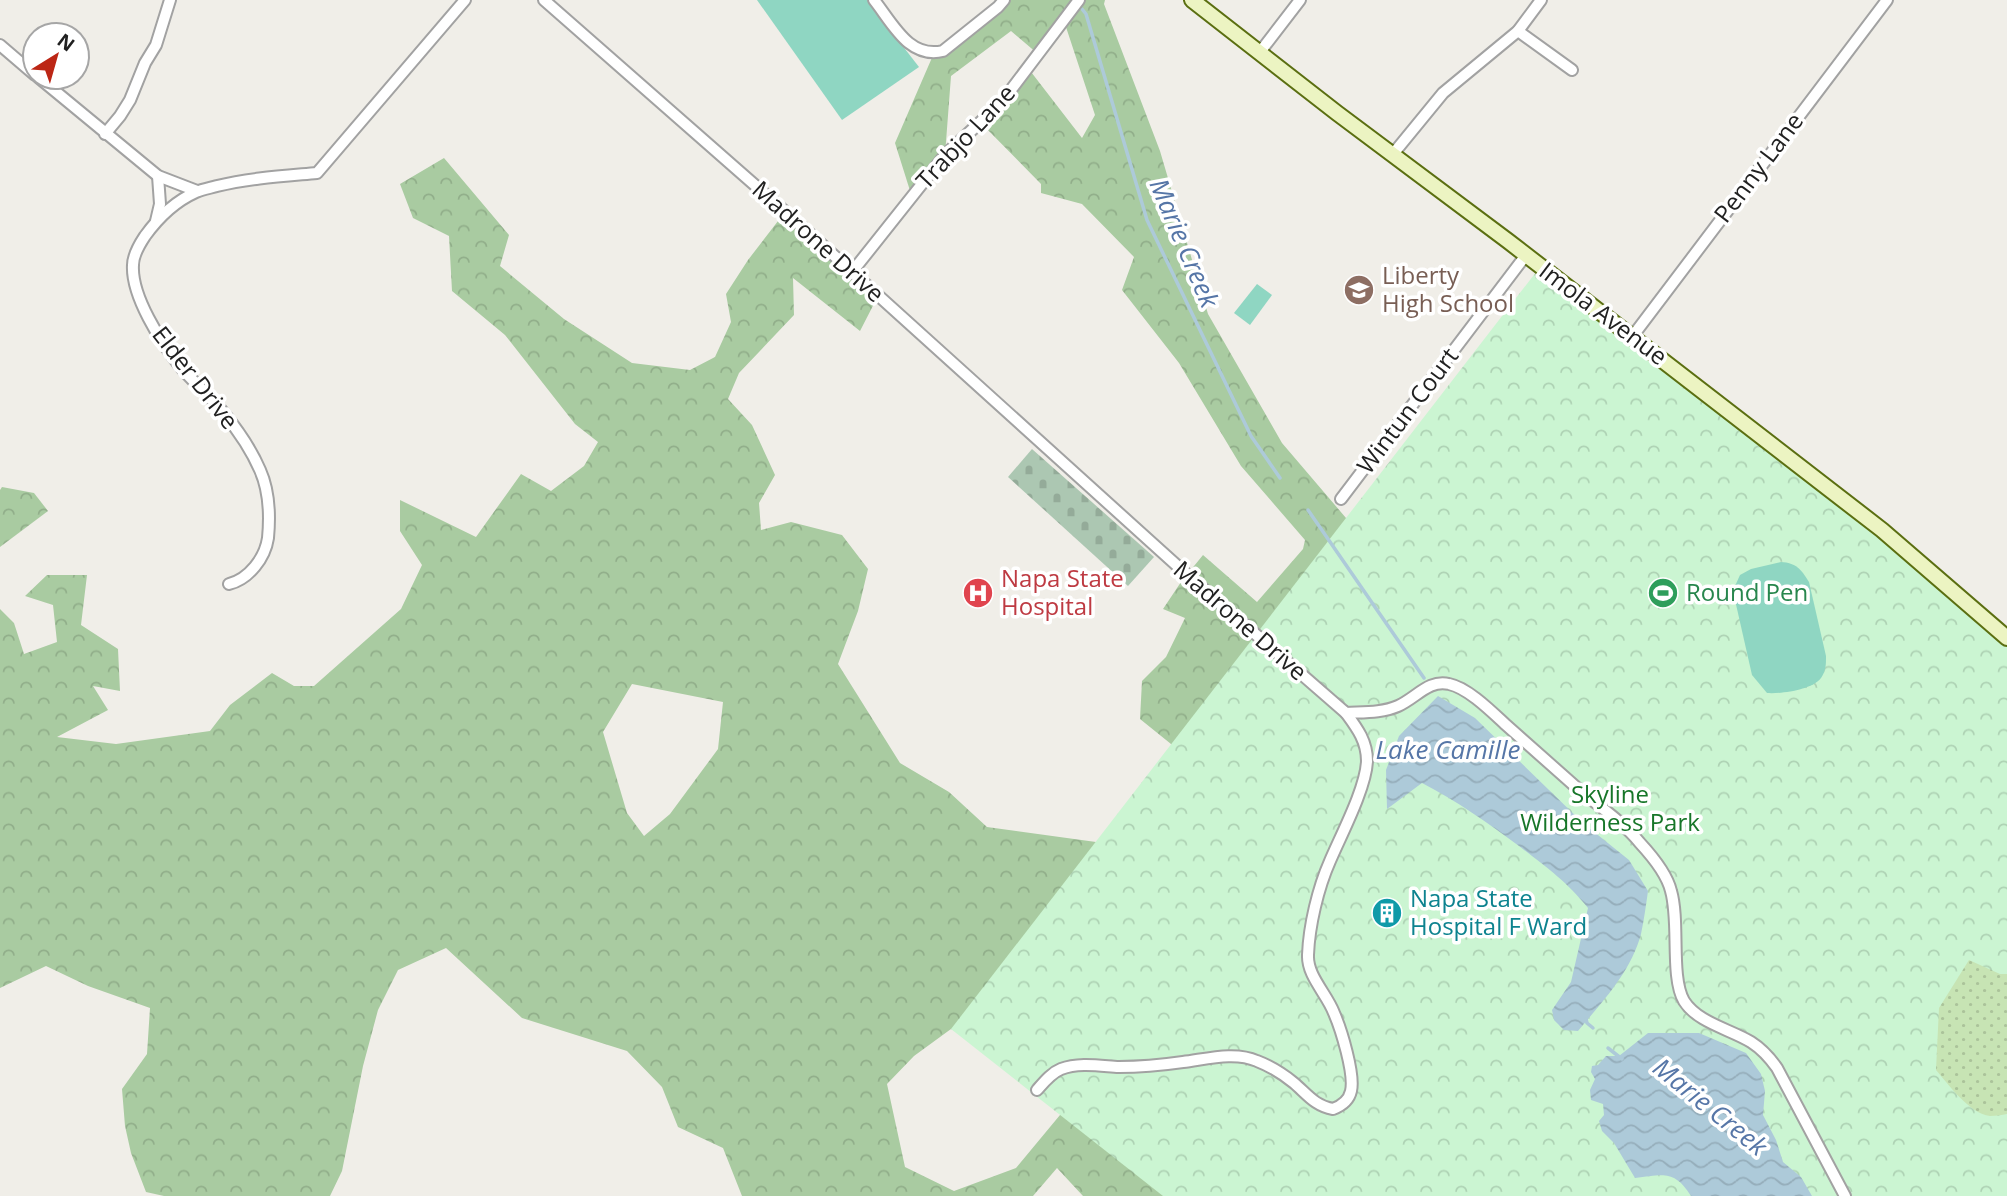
<svg xmlns="http://www.w3.org/2000/svg" width="2007" height="1196" viewBox="0 0 2007 1196" font-family="'Open Sans',sans-serif">
<style>
.forest{fill:url(#forest-crowns);fill-rule:evenodd}
.cemetery{fill:url(#cemetery-stones)}
.park{fill:url(#park-crowns)}
.garden{fill:url(#garden-dots)}
.pitch{fill:#8fd6c2}
.water{fill:url(#water-waves)}
.lines{fill:none;stroke-linecap:round;stroke-linejoin:round}
.stream{stroke:#adcad9;stroke-width:3.5}
.street-casing{stroke:#a2a2a2;stroke-width:14}
.secondary-casing{stroke:#5b6f11;stroke-width:18}
.street{stroke:#fff;stroke-width:10}
.secondary{stroke:#ecf4c2;stroke-width:14}
.labels{text-anchor:middle;stroke-width:7;stroke-linejoin:round;paint-order:stroke}
.street-label{font-size:24px;fill:#212121;stroke:#fff}
.education-label{font-size:24px;fill:#785e54;stroke:#fff;text-anchor:start}
.health-label{font-size:24px;fill:#be3a42;stroke:#fff;text-anchor:start}
.leisure-label{font-size:24px;fill:#27864d;stroke:#fff;text-anchor:start}
.park-label{font-size:24px;fill:#177629;stroke:#fff}
.culture-label{font-size:24px;fill:#0d838f;stroke:#fff;text-anchor:start}
.water-label{font-size:26px;font-style:italic;fill:#5676a7;stroke:#fff}
</style>
<defs>
<pattern id="forest-crowns" width="20" height="18" patternUnits="userSpaceOnUse" patternTransform="scale(1.75)"><rect width="20" height="18" fill="#a9cba1"/><path d="M2 6a3 3 0 1 1 6 0M12 15a3 3 0 1 1 6 0" fill="none" stroke="#91ae8a"/></pattern>
<pattern id="cemetery-stones" width="16" height="16" patternUnits="userSpaceOnUse" patternTransform="scale(1.75)"><rect width="16" height="16" fill="#acc7b2"/><path d="M2 7V4a2 2 0 0 1 4 0v3zM10 15v-3a2 2 0 0 1 4 0v3z" fill="#94ab99"/></pattern>
<pattern id="park-crowns" width="20" height="18" patternUnits="userSpaceOnUse" patternTransform="scale(1.75)"><rect width="20" height="18" fill="#cbf5d2"/><path d="M2 6a3 3 0 1 1 6 0M12 15a3 3 0 1 1 6 0" fill="none" stroke="#aed2b4"/></pattern>
<pattern id="garden-dots" width="8" height="8" patternUnits="userSpaceOnUse" patternTransform="scale(1.75)"><rect width="8" height="8" fill="#c7e4b4"/><path d="M2 2h.1M6 6h.1" fill="none" stroke="#abc39a" stroke-width="1.8" stroke-linecap="round"/></pattern>
<pattern id="water-waves" width="16" height="10" patternUnits="userSpaceOnUse" patternTransform="scale(1.75)"><rect width="16" height="10" fill="#adcad9"/><path d="M0 5q4-4 8 0t8 0" fill="none" stroke="#95adba"/></pattern>
</defs>
<rect width="100%" height="100%" fill="#f0eee8"/>
<g class="forest">
<path d="M 1004,0 L 1105,0 L 1104,4 L 1160,151 L 1208,314 L 1282,443 L 1346,518 L 1395,511 L 1189,1196 L 1083,1196 L 1057,1168 L 1033,1196 L 742,1196 L 723,1148 L 678,1127 L 662,1087 L 627,1051 L 522,1018 L 446,948 L 398,970 L 378,1010 L 363,1066 L 342,1171 L 330,1196 L 164,1196 L 146,1192 L 131,1153 L 125,1126 L 122,1089 L 147,1054 L 150,1008 L 88,986 L 46,966 L 0,988 L 0,609 L 14,623 L 24,654 L 57,642 L 53,605 L 25,596 L 47,575 L 87,575 L 81,625 L 118,649 L 120,691 L 93,686 L 108,710 L 57,737 L 116,744 L 210,731 L 230,705 L 272,673 L 294,686 L 314,686 L 401,609 L 422,565 L 400,531 L 400,500 L 476,537 L 521,474 L 551,491 L 584,466 L 598,442 L 575,424 L 505,335 L 452,291 L 449,236 L 413,218 L 400,184 L 444,158 L 509,235 L 500,266 L 564,319 L 632,363 L 690,370 L 715,357 L 731,322 L 726,294 L 748,260 L 785,212 L 878,296 L 860,331 L 793,278 L 794,315 L 739,373 L 728,399 L 752,425 L 775,475 L 759,503 L 761,530 L 791,522 L 842,535 L 868,569 L 858,611 L 838,664 L 900,763 L 949,792 L 987,827 L 1096,842 L 1126,850 L 1189,772 L 1171,744 L 1140,719 L 1142,681 L 1166,657 L 1185,618 L 1163,609 L 1181,582 L 1203,555 L 1257,602 L 1303,549 L 1305,540 L 1241,466 L 1179,363 L 1122,290 L 1134,257 L 1082,204 L 1041,193 L 1041,184 L 980,122 L 1028,68 L 1082,138 L 1095,115 L 1064,21 L 1038,54 L 1011,31 L 951,76 L 945,155 L 912,197 L 895,143 L 934,53 ZM 632,684 L 723,702 L 718,749 L 670,814 L 644,836 L 627,813 L 603,732 ZM 951,1029 L 981,1045 L 1115,1073 L 1060,1115 L 1016,1168 L 954,1191 L 905,1167 L 887,1084 L 914,1056 Z"/>
<path d="M 2,487 L 34,493 L 48,511 L 0,547 L 0,490 Z"/>
</g>
<path class="cemetery" d="M 1032,449 L 1154,557 L 1128,586 L 1008,477 Z"/>
<path class="park" d="M 1540,267 L 2007,638 L 2007,1196 L 1163,1196 L 951,1029 Z"/>
<path class="garden" d="M 1969,960 L 2000,974 L 2007,974 L 2007,1114 C 2002,1115 1995,1116 1990,1116 C 1970,1114 1948,1084 1936,1070 L 1939,1008 Z"/>
<g class="pitch">
<path d="M 757,0 L 867,0 L 919,67 L 842,120 Z"/>
<path d="M 1257,284 L 1272,295 L 1250,325 L 1234,313 Z"/>
<path d="M 1781,562 C 1796,563 1801,569 1809,582 L 1826,656 C 1826,664 1826,671 1821,678 C 1812,690 1781,694 1767,693 L 1752,675 L 1735,600 L 1735,586 L 1740,575 L 1751,569 Z"/>
</g>
<g class="water">
<path d="M 1438,696 L 1475,718 L 1583,823 L 1629,860 L 1648,891 C 1646,905 1644,920 1641,934 C 1631,972 1602,1002 1578,1031 L 1564,1030 L 1554,1020 L 1552,1010 L 1571,982 L 1588,908 C 1566,881 1546,867 1519,846 C 1488,823 1457,801 1422,783 L 1387,809 L 1386,770 L 1399,736 Z"/>
<path d="M 1648,1033 L 1699,1033 L 1746,1053 L 1761,1074 L 1765,1091 L 1763,1115 L 1776,1140 L 1783,1162 L 1801,1177 L 1812,1196 L 1691,1196 C 1674,1169 1663,1175 1635,1178 L 1614,1143 L 1602,1131 L 1599,1121 L 1604,1115 L 1603,1104 L 1591,1100 L 1590,1090 L 1595,1079 L 1591,1072 L 1592,1066 L 1598,1065 L 1606,1056 L 1619,1056 Z"/>
</g>
<g class="lines">
<g class="stream">
<path d="M 1082,9 L 1086,14 L 1147,220 L 1251,436 L 1280,478"/>
<path d="M 1308,510 L 1424,678"/>
<path d="M 1586,1019 L 1587,1023 L 1593,1028"/>
<path d="M 1608,1048 L 1622,1059"/>
</g>
<g class="street-casing">
<g id="street">
<path d="M 544,0 L 798,223 L 1183,571 L 1346,713 C 1363,712 1382,713 1398,706 C 1416,698 1429,679 1449,684 C 1468,688 1491,711 1505,724 C 1529,745 1552,766 1576,787 C 1597,805 1622,821 1640,843 C 1652,856 1667,874 1671,891 C 1680,922 1670,977 1684,1001 C 1698,1023 1730,1029 1751,1042 C 1762,1049 1770,1058 1777,1068 L 1845,1196"/>
<path d="M 874,0 C 893,24 909,59 943,51 L 998,7 L 1004,0"/>
<path d="M 1518,31 L 1572,70"/>
<path d="M 0,45 L 35,75"/>
<path d="M 1260,52 L 1300,0"/>
<path d="M 38,77 L 158,176 L 197,191"/>
<path d="M 105,134 L 120,116 L 130,100 L 145,63 L 156,45 L 170,0"/>
<path d="M 1393,154 L 1443,93 L 1518,31 L 1541,0"/>
<path d="M 156,221 L 160,204 L 158,176"/>
<path d="M 852,272 L 945,155 L 1001,103 L 1079,0"/>
<path d="M 1632,337 L 1887,0"/>
<path d="M 1341,499 L 1526,255"/>
<path d="M 229,584 C 249,579 265,558 268,538 C 270,517 269,490 260,470 C 251,449 237,429 223,412 C 209,395 193,382 179,365 C 161,342 131,296 133,265 C 133,255 139,245 145,236 C 158,218 176,201 196,192 C 203,189 210,188 217,186 C 250,178 284,176 317,173 L 465,0"/>
<path d="M 1037,1090 C 1044,1082 1051,1073 1061,1069 C 1079,1062 1101,1066 1119,1067 C 1141,1067 1162,1065 1183,1062 C 1207,1059 1235,1051 1257,1061 C 1270,1066 1283,1074 1294,1083 C 1307,1094 1315,1106 1333,1109 C 1341,1106 1349,1100 1351,1091 C 1355,1074 1341,1029 1334,1013 C 1327,994 1307,976 1308,955 C 1309,926 1318,888 1330,861 C 1341,835 1366,788 1367,761 C 1367,741 1357,728 1346,713"/>
</g>
</g>
<g class="secondary-casing">
<path id="secondary" d="M 1192,0 L 1337,113 L 1508,241 L 1882,530 L 2007,638"/>
</g>
<use href="#street" class="street"/>
<use href="#secondary" class="secondary"/>
</g>
<defs>
<g id="school-disc" transform="scale(1.575)"><circle r="9.5" fill="#8d6e63" stroke="#fff"/><path d="M0-5L7-2L0 1L-7-2ZM-4 1L0 2.5L4 1V4Q0 6-4 4Z" fill="#fff"/></g>
<g id="hospital-disc" transform="scale(1.575)"><circle r="9.5" fill="#e0444e" stroke="#fff"/><path d="M-5-5h3v3.5h4V-5h3V5h-3V1.5h-4V5h-3Z" fill="#fff"/></g>
<g id="stadium-disc" transform="scale(1.575)"><circle r="9.5" fill="#2e9e5b" stroke="#fff"/><path d="M0-5a6.5 5 0 1 0 0 10a6.5 5 0 1 0 0-10ZM-3.5-1.8h7v3.6h-7Z" fill="#fff"/></g>
<g id="building-disc" transform="scale(1.575)"><circle r="9.5" fill="#0f9aa8" stroke="#fff"/><path d="M-4-6H4V6H1V3H-1V6H-4ZM-2.5-4.3h1.7v1.8h-1.7ZM.8-4.3h1.7v1.8H.8ZM-2.5-1h1.7V.8h-1.7ZM.8-1h1.7V.8H.8Z" fill="#fff"/></g>
</defs>
<g fill-rule="evenodd">
<use href="#school-disc" x="1359" y="290"/>
<use href="#hospital-disc" x="978" y="593"/>
<use href="#stadium-disc" x="1663" y="593"/>
<use href="#building-disc" x="1387" y="913"/>
</g>
<g class="labels">
<g class="street-label">
<text transform="translate(966 137) rotate(-47)" y="8">Trabjo Lane</text>
<text transform="translate(1759 168) rotate(-53)" y="8">Penny Lane</text>
<text transform="translate(818 242) rotate(42)" y="8">Madrone Drive</text>
<text transform="translate(1603 314) rotate(37)" y="8">Imola Avenue</text>
<text transform="translate(195 378) rotate(52)" y="8">Elder Drive</text>
<text transform="translate(1408 411) rotate(-53)" y="8">Wintun Court</text>
<text transform="translate(1240 621) rotate(41)" y="8">Madrone Drive</text>
</g>
<g class="education-label">
<text x="1382" y="284">Liberty<tspan x="1382" dy="28">High School</tspan></text>
</g>
<g class="health-label">
<text x="1001" y="587">Napa State<tspan x="1001" dy="28">Hospital</tspan></text>
</g>
<g class="leisure-label">
<text x="1686" y="601">Round Pen</text>
</g>
<g class="park-label">
<text x="1610" y="803">Skyline<tspan x="1610" dy="28">Wilderness Park</tspan></text>
</g>
<g class="culture-label">
<text x="1410" y="907">Napa State<tspan x="1410" dy="28">Hospital F Ward</tspan></text>
</g>
<g class="water-label">
<text transform="translate(1184 243) rotate(67)" y="9">Marie Creek</text>
<text x="1448" y="759">Lake Camille</text>
<text transform="translate(1710 1107) rotate(39)" y="9">Marie Creek</text>
</g>
</g>
<g transform="translate(56 56) rotate(37)"><circle r="33" fill="#ffffff" stroke="#a6a6a6" stroke-width="2"/>
<path d="M0-5L12 26L0 18L-12 26Z" fill="#bc2615"/>
<text y="-10" font-size="19" font-weight="bold" text-anchor="middle" fill="#212121">N</text>
</g>
</svg>
